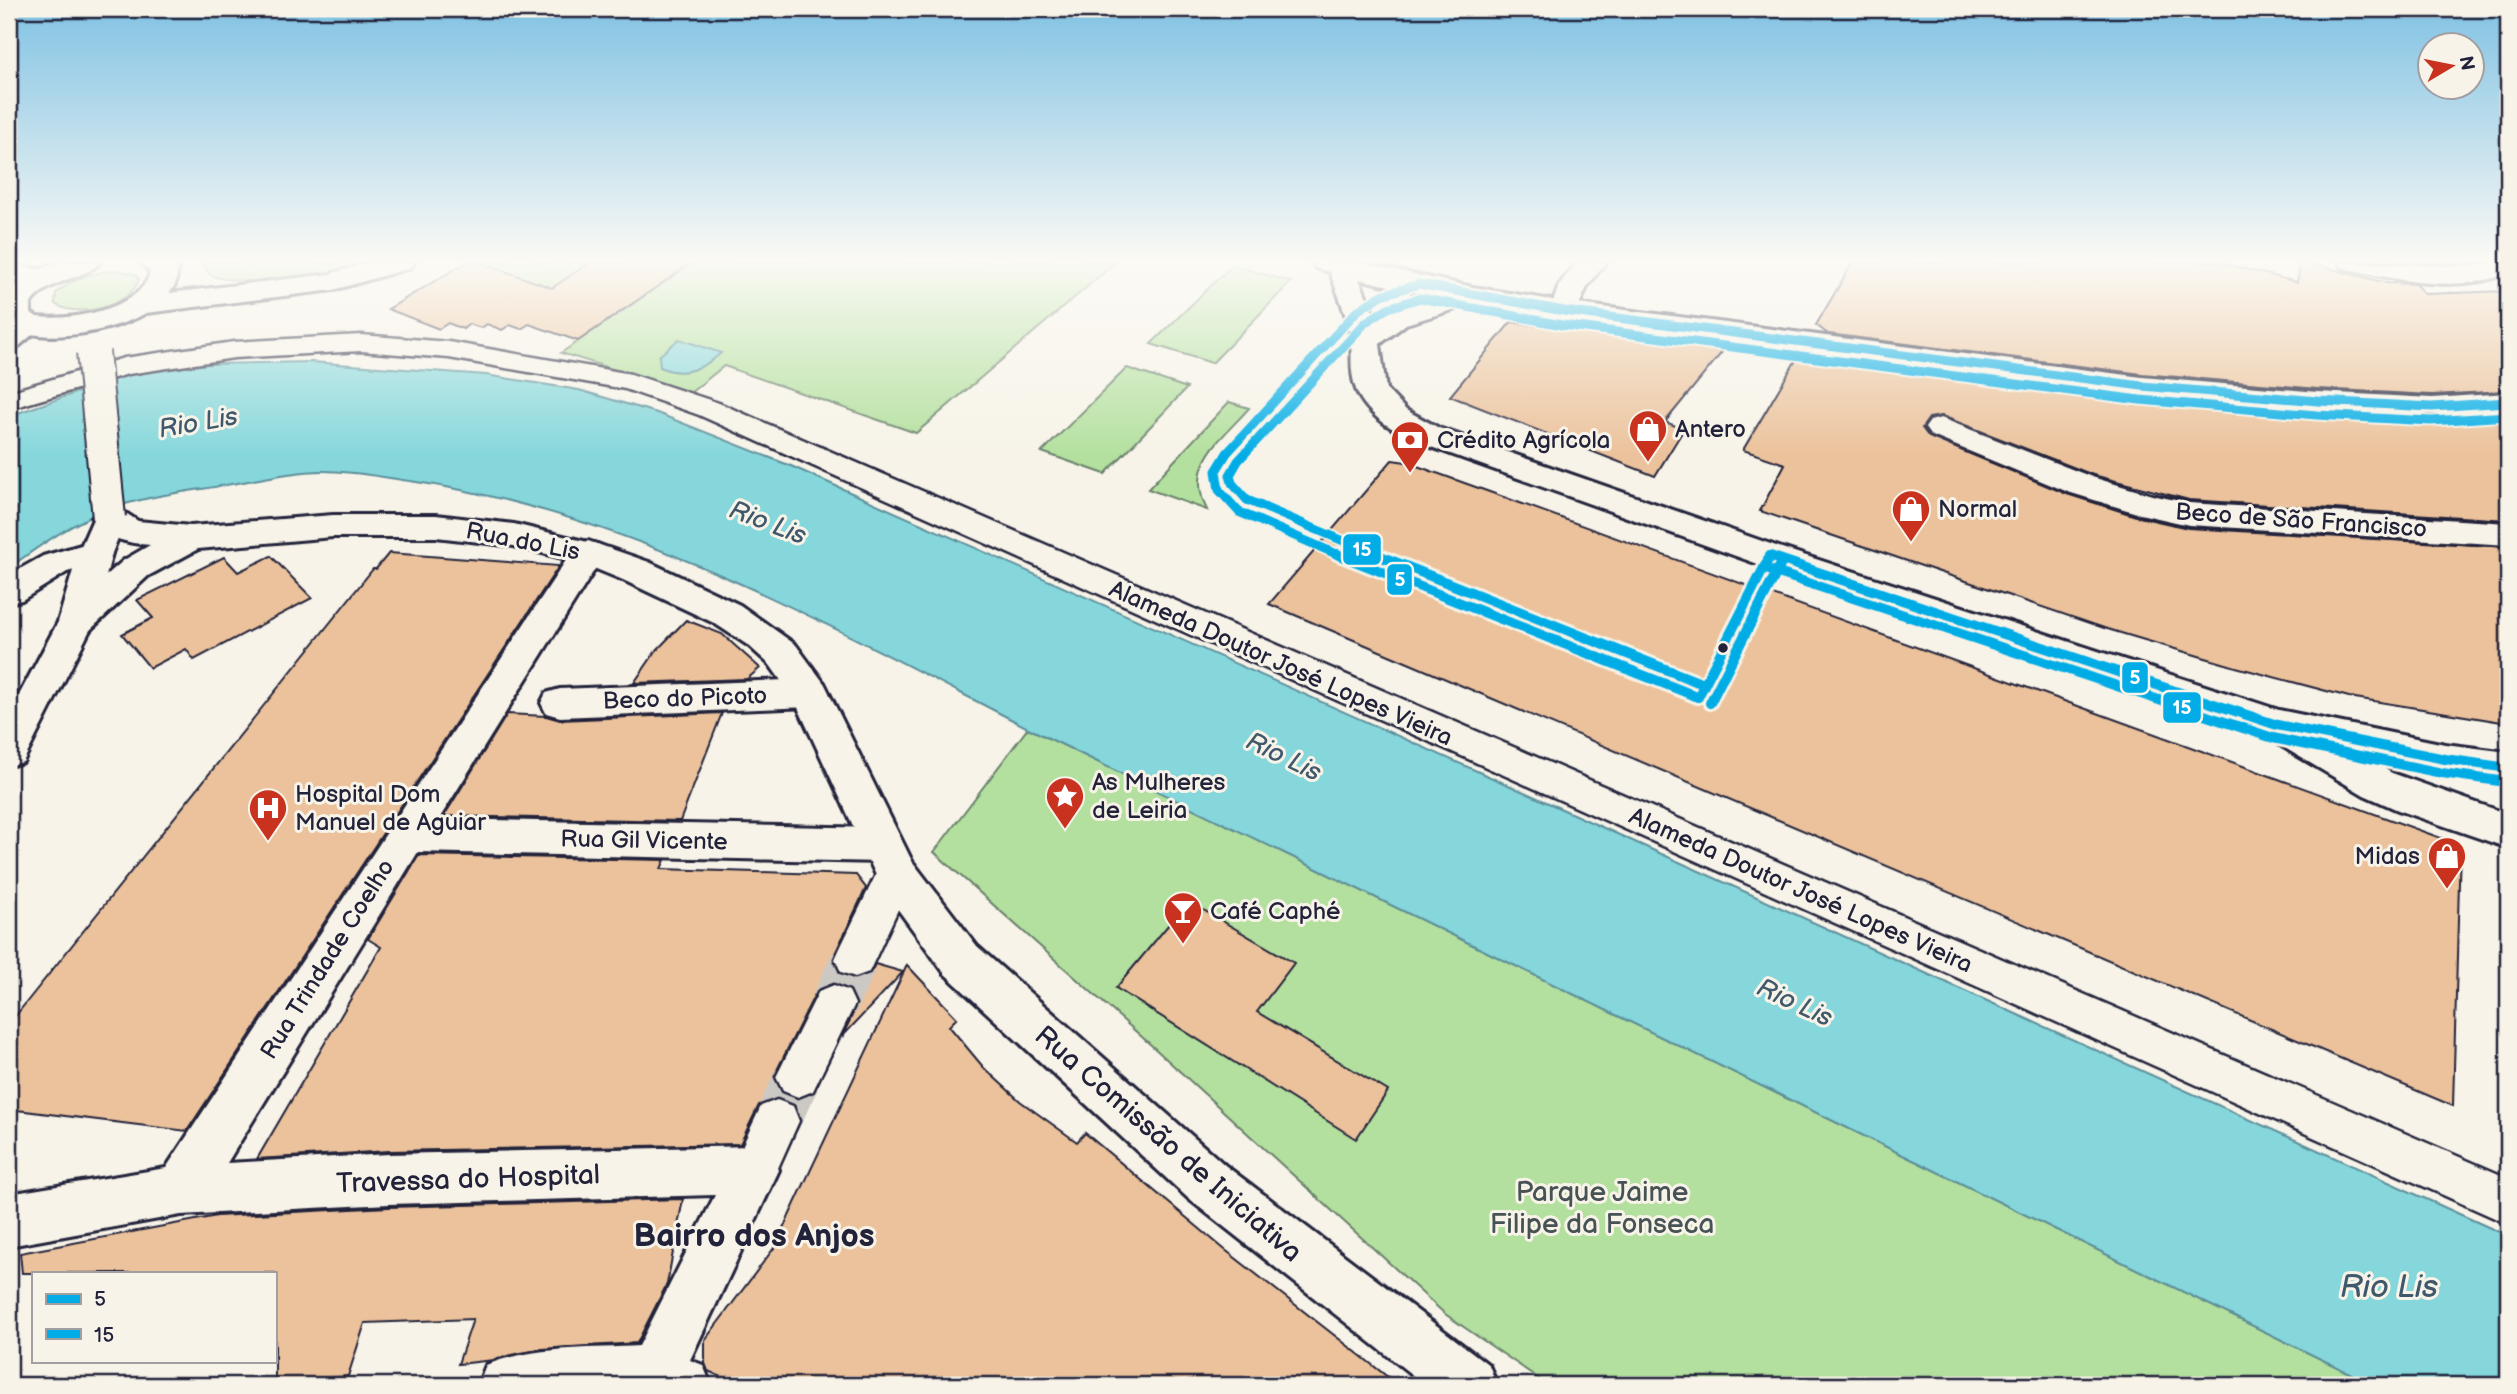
<svg xmlns="http://www.w3.org/2000/svg" width="2517" height="1394" viewBox="0 0 2517 1394" font-family="'Balsamiq Sans',sans-serif">
<style>
.green{fill:#b3e09e;stroke:#6a816c;stroke-width:2}
.water{fill:#85d7db;stroke:#5d8f9b;stroke-width:2}
.building{fill:#ebc29b;stroke:#22223b;stroke-width:2}
.lines{fill:none;stroke-linecap:round;stroke-linejoin:round}
.pedestrian-tunnel{stroke:#ccc9c5;stroke-width:46;stroke-dasharray:46 23;stroke-linecap:butt}
.pedestrian-casing{stroke:#22223b;stroke-width:5}
.minor-casing{stroke:#22223b;stroke-width:6}
.tertiary-casing{stroke:#22223b;stroke-width:6}
.secondary-casing{stroke:#22223b;stroke-width:6}
.pedestrian{fill:#f7f3e8;fill-rule:evenodd}
.minor{fill:#f7f3e8;fill-rule:evenodd}
.tertiary{fill:#f7f3e8;fill-rule:evenodd}
.secondary{fill:#f7f3e8;fill-rule:evenodd}
.secondary-bridge-casing{stroke:#22223b;stroke-width:36;stroke-linecap:butt}
.secondary-bridge{stroke:#f7f3e8;stroke-width:32}
.bus-1-far1-casing{stroke:#f7f3e8;stroke-width:13}
.bus-1-casing{stroke:#f7f3e8;stroke-width:16}
.bus-2-far1-casing{stroke:#f7f3e8;stroke-width:13}
.bus-2-casing{stroke:#f7f3e8;stroke-width:16}
.bus-1-far1{stroke:#02ace6;stroke-width:9}
.bus-1{stroke:#02ace6;stroke-width:10}
.bus-2-far1{stroke:#02ace6;stroke-width:9}
.bus-2{stroke:#02ace6;stroke-width:10}
.bus-dot{fill:#22223b;stroke:#f7f3e8;stroke-width:2.5}
.labels{text-anchor:middle;stroke-width:6;stroke-linejoin:round;paint-order:stroke}
.poi-label{font-size:24px;fill:#22223b;stroke:#f7f3e8;text-anchor:start}
.street-label{font-size:24px;fill:#22223b;stroke:#f7f3e8}
.water-label{font-size:26px;font-style:italic;fill:#40586b;stroke:#f7f3e8}
.near-street-label{font-size:28px;fill:#22223b;stroke:#f7f3e8}
.near-park-label{font-size:28px;fill:#465254;stroke:#f7f3e8}
.near-neighbourhood-label{font-size:32px;font-weight:bold;fill:#22223b;stroke:#f7f3e8}
.near-water-label{font-size:32px;font-style:italic;fill:#40586b;stroke:#f7f3e8}
.line-badge{stroke:#f7f3e8;stroke-width:2.5}
.badge-label{font-size:19px;text-anchor:middle;font-weight:bold;fill:#fff}
</style>
<rect width="100%" height="100%" fill="#f7f3e8"/>
<filter id="ink" filterUnits="userSpaceOnUse"><feTurbulence type="fractalNoise" baseFrequency=".0143" numOctaves="2"/><feDisplacementMap in="SourceGraphic" scale="14" xChannelSelector="R" yChannelSelector="G"/><feConvolveMatrix kernelMatrix="1 2 1 2 8 2 1 2 1" color-interpolation-filters="sRGB"/></filter>
<g filter="url(#ink)">
<g class="green">
<path d="M 202,262 L 377,262 L 302,282 L 253,282 L 219,278 L 210,275 Z"/>
<path d="M 479,262 L 591,262 L 537,298 L 513,274 Z"/>
<path d="M 648,262 L 1116,262 L 916,433 L 724,366 L 690,393 L 561,353 L 678,273 Z"/>
<path d="M 1232,265 L 1291,282 L 1212,363 L 1151,344 Z"/>
<path d="M 117,270 L 135,274 L 139,279 C 131,307 77,319 55,304 L 56,293 C 74,278 94,272 117,270 Z"/>
<path d="M 1127,368 L 1187,388 L 1105,474 L 1042,452 Z"/>
<path d="M 1229,402 L 1249,408 C 1221,440 1184,464 1207,510 L 1148,489 Z"/>
<path d="M 1028,728 L 2374,1385 L 1548,1385 L 1445,1314 L 1151,1045 L 934,852 Z"/>
</g>
<g class="water">
<path d="M 679,339 L 721,353 C 703,369 683,378 660,367 L 659,356 Z"/>
<path d="M 311,362 L 486,375 L 579,390 L 657,413 L 791,466 L 1533,796 L 2508,1236 L 2508,1385 L 2374,1385 L 1028,728 C 832,627 632,513 410,481 C 381,477 353,471 323,471 C 290,471 253,481 220,486 C 185,492 147,496 113,508 C 76,520 40,545 9,568 L 9,416 L 130,374 L 208,364 Z"/>
</g>
<g class="building">
<path d="M 467,262 L 479,262 L 552,288 L 591,262 L 693,262 L 578,341 L 529,324 L 521,329 L 510,325 L 502,330 L 487,324 L 481,328 L 469,324 L 463,329 L 448,323 L 439,329 L 388,309 Z"/>
<path d="M 1853,262 L 2218,262 L 2297,282 L 2301,262 L 2304,262 L 2387,283 L 2415,284 L 2425,294 L 2508,291 L 2508,391 L 2432,395 L 2318,389 L 2142,374 L 1828,334 L 1816,325 Z"/>
<path d="M 1511,322 L 1638,340 L 1723,351 L 1665,422 L 1684,429 L 1655,476 L 1450,396 Z"/>
<path d="M 1796,360 L 1879,370 L 1867,362 L 2146,398 L 2267,410 L 2388,417 L 2508,414 L 2508,520 L 2189,500 L 2093,475 L 1942,416 L 1929,418 L 1922,428 L 1929,437 L 2067,494 L 2139,517 L 2188,528 L 2508,547 L 2508,723 L 2349,697 L 2236,667 L 2104,628 L 1760,511 L 1785,464 L 1743,450 Z"/>
<path d="M 1392,460 L 1406,462 L 1509,499 L 2460,845 L 2453,1106 L 1269,604 Z"/>
<path d="M 389,553 L 559,566 L 187,1131 L 9,1109 L 9,1024 L 373,569 L 376,569 Z"/>
<path d="M 271,556 L 312,598 L 194,660 L 186,649 L 150,668 L 122,634 L 153,618 L 137,600 L 224,557 L 238,572 Z"/>
<path d="M 686,620 L 722,634 L 760,668 L 747,679 L 634,683 L 656,651 Z"/>
<path d="M 722,713 L 680,821 L 444,816 L 507,714 L 546,716 L 560,720 Z"/>
<path d="M 419,855 L 665,860 L 661,869 L 856,875 L 866,888 L 833,958 L 839,973 L 856,979 L 870,974 L 875,964 L 903,972 L 842,1037 L 857,1005 L 851,990 L 835,983 L 817,990 L 774,1076 L 781,1092 L 787,1096 L 784,1100 L 776,1098 L 759,1105 L 740,1144 L 389,1151 L 257,1159 L 381,947 L 368,939 Z"/>
<path d="M 1188,901 L 1294,963 L 1257,1012 L 1388,1091 L 1356,1139 L 1116,988 Z"/>
<path d="M 907,965 L 957,1018 L 949,1026 L 984,1068 L 1020,1101 L 1077,1142 L 1085,1133 L 1224,1249 L 1398,1385 L 739,1385 L 708,1371 L 705,1363 L 705,1340 L 774,1248 Z"/>
<path d="M 683,1199 L 667,1284 L 637,1343 L 542,1349 L 494,1360 L 458,1364 L 473,1319 L 365,1323 L 348,1376 L 275,1384 L 275,1273 L 22,1273 L 20,1253 L 217,1216 L 389,1207 Z"/>
</g>
<g class="lines">
<g class="pedestrian-tunnel">
<path d="M 834,1004 L 855,959"/>
<path d="M 777,1121 L 798,1077"/>
</g>
<g class="pedestrian-casing">
<g id="pedestrian">
<path d="M 361,335 L 449,342 L 631,374 L 719,403 L 2508,1178 L 2508,1224 L 699,415 L 625,389 L 449,358 L 361,351 L 234,358 L 128,374 L 9,409 L 9,392 L 124,358 L 234,342 Z"/>
<path d="M 896,857 L 910,862 L 915,873 L 869,972 L 855,977 L 841,972 L 835,959 L 841,946 L 882,862 Z"/>
<path d="M 834,985 L 849,991 L 855,1004 L 813,1091 L 798,1097 L 783,1091 L 776,1077 L 819,991 Z"/>
<path d="M 777,1100 L 793,1106 L 799,1121 L 770,1186 L 754,1192 L 738,1186 L 731,1170 L 761,1106 Z"/>
</g>
</g>
<g class="minor-casing">
<g id="minor">
<path d="M 1577,262 L 1606,262 L 1587,287 L 1574,317 L 1564,320 L 1554,317 L 1550,311 L 1559,285 Z"/>
<path d="M 2339,262 L 2453,266 L 2508,262 L 2508,273 C 2461,293 2401,281 2353,270 L 2343,268 Z"/>
<path d="M 1941,418 L 2092,477 L 2152,495 L 2189,503 L 2508,523 L 2508,545 L 2189,525 L 2140,514 L 2068,492 L 1930,435 L 1925,428 L 1930,421 Z"/>
<path d="M 95,541 L 107,545 L 112,553 L 107,561 L 67,572 L 22,600 L 9,603 L 9,575 L 43,556 Z"/>
<path d="M 588,541 L 600,545 L 605,553 L 439,819 L 882,828 L 897,833 L 903,845 L 897,857 L 882,862 L 418,852 L 227,1163 L 389,1154 L 754,1146 L 772,1153 L 779,1170 L 690,1360 L 703,1365 L 711,1385 L 478,1385 L 486,1365 C 534,1346 588,1349 639,1346 L 715,1195 L 389,1204 L 181,1215 L 9,1246 L 9,1194 L 166,1168 L 576,545 Z"/>
<path d="M 810,679 L 824,683 L 829,693 L 824,703 L 810,707 L 560,717 L 546,713 L 541,703 L 546,693 L 560,689 Z"/>
<path d="M 2277,710 L 2291,715 L 2392,773 L 2508,814 L 2508,848 L 2398,810 L 2364,795 L 2263,735 L 2257,725 L 2263,715 Z"/>
</g>
</g>
<g class="tertiary-casing">
<g id="tertiary">
<path d="M 9,262 L 53,273 L 57,279 L 53,285 L 43,287 L 9,278 Z"/>
<path d="M 1332,262 L 1358,262 L 1473,287 L 1564,302 L 2142,377 L 2318,392 L 2432,398 L 2508,393 L 2508,411 C 2349,423 2185,401 2027,380 C 1873,360 1718,340 1564,320 L 1473,304 L 1406,324 L 1376,347 L 1366,350 L 1356,347 L 1351,341 L 1386,312 L 1438,297 L 1332,273 L 1328,267 Z"/>
<path d="M 29,316 L 39,319 L 44,325 L 19,346 L 9,349 L 9,326 L 19,319 Z"/>
<path d="M 109,507 L 121,510 L 138,521 L 191,526 L 333,515 L 436,515 L 514,524 L 600,545 L 649,562 L 740,605 L 796,645 L 824,683 L 912,861 L 977,946 L 1226,1166 L 1489,1365 L 1497,1385 L 1425,1385 L 1190,1200 L 945,974 L 881,886 L 794,699 L 770,665 L 749,646 L 714,623 L 623,580 L 579,562 L 514,546 L 436,537 L 333,537 L 198,549 L 148,576 L 89,631 L 76,635 L 63,631 L 58,622 L 63,613 L 124,560 L 150,545 C 127,543 105,539 92,518 L 97,510 Z"/>
</g>
</g>
<g class="secondary-casing">
<g id="secondary">
<path d="M 57,262 L 100,262 C 89,278 48,279 31,303 L 31,313 L 37,317 C 70,321 141,310 150,272 L 140,262 L 174,264 L 178,270 L 175,285 L 169,293 L 330,274 L 370,262 L 414,262 L 410,268 L 333,290 L 146,313 C 113,331 45,346 11,327 L 9,324 C 9,315 6,299 10,291 C 18,276 43,268 57,262 Z"/>
<path d="M 1312,262 L 1352,262 L 1377,322 L 1386,389 L 1406,410 L 1439,428 L 1782,548 L 2279,710 L 2445,744 L 2508,752 L 2508,784 L 2445,774 L 2277,740 L 1758,564 L 1417,442 C 1390,429 1358,410 1353,378 C 1350,364 1353,349 1350,335 C 1347,313 1337,293 1330,272 L 1316,268 Z"/>
<path d="M 109,507 L 121,510 L 126,518 L 112,553 L 94,622 L 23,762 L 9,766 L 9,714 L 58,622 L 78,553 L 97,510 Z"/>
</g>
</g>
<use href="#pedestrian" class="pedestrian"/>
<use href="#minor" class="minor"/>
<use href="#tertiary" class="tertiary"/>
<use href="#secondary" class="secondary"/>
<g class="secondary-bridge-casing">
<path id="secondary-bridge" d="M 93,352 L 109,518"/>
</g>
<use href="#secondary-bridge" class="secondary-bridge"/>
<g class="bus-1-far1-casing">
<path id="bus-1-far1" d="M 1341,556 L 1239,512 L 1219,490 L 1216,471 L 1227,453 L 1357,311 L 1382,295 L 1419,284 L 1564,311 L 2142,386 L 2318,401 L 2432,407 L 2508,402"/>
</g>
<g class="bus-1-casing">
<g id="bus-1">
<path d="M 1337,554 L 1698,697"/>
<path d="M 1770,556 L 2277,725 L 2445,759 L 2508,768"/>
<path d="M 1698,697 L 1770,556"/>
</g>
</g>
<g class="bus-2-far1-casing">
<path id="bus-2-far1" d="M 1379,556 L 1247,500 L 1232,483 L 1230,475 L 1238,461 L 1366,322 L 1388,308 L 1420,298 L 1562,325 L 2140,400 L 2317,415 L 2431,421 L 2508,416"/>
</g>
<g class="bus-2-casing">
<g id="bus-2">
<path d="M 1375,554 L 1703,684"/>
<path d="M 1766,569 L 2273,738 L 2442,773 L 2506,782"/>
<path d="M 1710,703 L 1782,562"/>
</g>
</g>
<use href="#bus-1-far1" class="bus-1-far1"/>
<use href="#bus-1" class="bus-1"/>
<use href="#bus-2-far1" class="bus-2-far1"/>
<use href="#bus-2" class="bus-2"/>
</g>
</g>
<linearGradient id="sky" x2="0" y2="1"><stop stop-color="#80c2e3"/><stop offset="0.57" stop-color="#fbfaf5"/><stop offset="1" stop-color="#fbfaf5" stop-opacity="0"/></linearGradient>
<rect width="2517" height="457" fill="url(#sky)"/>
<defs>
<g id="shop-pin" transform="scale(2.0125)"><path d="M0 17L-7.5 6A9.5 9.5 0 1 1 7.5 6Z" fill="#c8321e" stroke="#f7f3e8"/><path d="M-5-2.5h2.3a2.7 3.5 0 0 1 5.4 0H5L5.5 6h-11ZM-1.5-2.5h3a1.5 2.3 0 0 0-3 0Z" fill="#fff"/></g>
<g id="bank-pin" transform="scale(2.0125)"><path d="M0 17L-7.5 6A9.5 9.5 0 1 1 7.5 6Z" fill="#c8321e" stroke="#f7f3e8"/><path d="M-6-4H6V4H-6ZM0-2.3a2.3 2.3 0 1 0 0 4.6a2.3 2.3 0 1 0 0-4.6Z" fill="#fff"/></g>
<g id="sight-pin" transform="scale(2.0125)"><path d="M0 17L-7.5 6A9.5 9.5 0 1 1 7.5 6Z" fill="#c8321e" stroke="#f7f3e8"/><path d="M0-6L1.8-2.2L6-1.7L2.9 1.2L3.7 5.4L0 3.3L-3.7 5.4L-2.9 1.2L-6-1.7L-1.8-2.2Z" fill="#fff"/></g>
<g id="hospital-pin" transform="scale(2.0125)"><path d="M0 17L-7.5 6A9.5 9.5 0 1 1 7.5 6Z" fill="#c8321e" stroke="#f7f3e8"/><path d="M-5-5h3v3.5h4V-5h3V5h-3V1.5h-4V5h-3Z" fill="#fff"/></g>
<g id="bar-pin" transform="scale(2.0125)"><path d="M0 17L-7.5 6A9.5 9.5 0 1 1 7.5 6Z" fill="#c8321e" stroke="#f7f3e8"/><path d="M-6-5H6L.8 .8V4.5H3.5V6h-7V4.5H-.8V.8Z" fill="#fff"/></g>
</defs>
<g fill-rule="evenodd">
<use href="#shop-pin" x="1648" y="429"/>
<use href="#bank-pin" x="1410" y="440"/>
<use href="#shop-pin" x="1911" y="509"/>
<use href="#sight-pin" x="1065" y="796"/>
<use href="#hospital-pin" x="268" y="808"/>
<use href="#shop-pin" x="2447" y="856"/>
<use href="#bar-pin" x="1183" y="911"/>
</g>
<circle class="bus-dot" cx="1723" cy="648" r="6"/>
<g class="labels">
<g class="poi-label">
<text x="1675" y="437">Antero</text>
<text x="1437" y="448">Crédito Agrícola</text>
<text x="1938" y="517">Normal</text>
<text x="1092" y="790">As Mulheres<tspan x="1092" dy="28">de Leiria</tspan></text>
<text x="295" y="802">Hospital Dom<tspan x="295" dy="28">Manuel de Aguiar</tspan></text>
<text x="2420" y="864" text-anchor="end">Midas</text>
<text x="1210" y="919">Café Caphé</text>
</g>
<g class="street-label">
<text transform="translate(2301 520) rotate(4)" y="8">Beco de São Francisco</text>
<text transform="translate(523 541) rotate(11)" y="8">Rua do Lis</text>
<text transform="translate(1281 663) rotate(24)" y="8">Alameda Doutor José Lopes Vieira</text>
<text transform="translate(685 698) rotate(-2)" y="8">Beco do Picoto</text>
<text transform="translate(644 840) rotate(1)" y="8">Rua Gil Vicente</text>
<text transform="translate(1801 890) rotate(24)" y="8">Alameda Doutor José Lopes Vieira</text>
<text transform="translate(327 959) rotate(-58)" y="8">Rua Trindade Coelho</text>
</g>
<g class="water-label">
<text transform="translate(198 422) rotate(-10)" y="9">Rio Lis</text>
<text transform="translate(768 522) rotate(21)" y="9">Rio Lis</text>
<text transform="translate(1284 756) rotate(26)" y="9">Rio Lis</text>
<text transform="translate(1795 1002) rotate(25)" y="9">Rio Lis</text>
</g>
<g class="near-street-label">
<text transform="translate(1169 1143) rotate(41)" y="10">Rua Comissão de Iniciativa</text>
<text transform="translate(468 1178) rotate(-2)" y="10">Travessa do Hospital</text>
</g>
<g class="near-park-label">
<text x="1602" y="1201">Parque Jaime<tspan x="1602" dy="32">Filipe da Fonseca</tspan></text>
</g>
<g class="near-neighbourhood-label">
<text x="754" y="1246">Bairro dos Anjos</text>
</g>
<g class="near-water-label">
<text x="2389" y="1297">Rio Lis</text>
</g>
</g>
<g class="line-badge">
<rect x="1342" y="533" width="40" height="33" rx="7" fill="#02ace6"/>
<rect x="1386" y="563" width="27" height="33" rx="7" fill="#02ace6"/>
<rect x="2121" y="661" width="28" height="33" rx="7" fill="#02ace6"/>
<rect x="2162" y="691" width="40" height="33" rx="7" fill="#02ace6"/>
</g>
<g class="badge-label">
<text x="1362" y="556">15</text>
<text x="1400" y="586">5</text>
<text x="2135" y="684">5</text>
<text x="2182" y="714">15</text>
</g>
<rect width="2517" height="1394" fill="none" stroke="#f7f3e8" stroke-width="35"/>
<rect x="18" y="18" width="2482" height="1359" fill="none" stroke="#22223b" stroke-width="2.5" filter="url(#ink)"/>
<rect x="32" y="1272" width="245" height="91" fill="#f7f3e8" stroke="#a29fa3" stroke-width="2"/>
<rect x="46" y="1294" width="35" height="10" fill="#02ace6" stroke="#a29fa3" stroke-width="2"/>
<text x="94" y="1306" font-size="21" fill="#22223b">5</text>
<rect x="46" y="1329" width="35" height="10" fill="#02ace6" stroke="#a29fa3" stroke-width="2"/>
<text x="94" y="1342" font-size="21" fill="#22223b">15</text>
<g transform="translate(2451 66) rotate(80)"><circle r="33" fill="#f7f3e8" stroke="#a29fa3" stroke-width="2"/>
<path d="M0-5L12 26L0 18L-12 26Z" fill="#c8321e"/>
<text y="-10" font-size="19" font-weight="bold" text-anchor="middle" fill="#22223b">N</text>
</g>
</svg>
